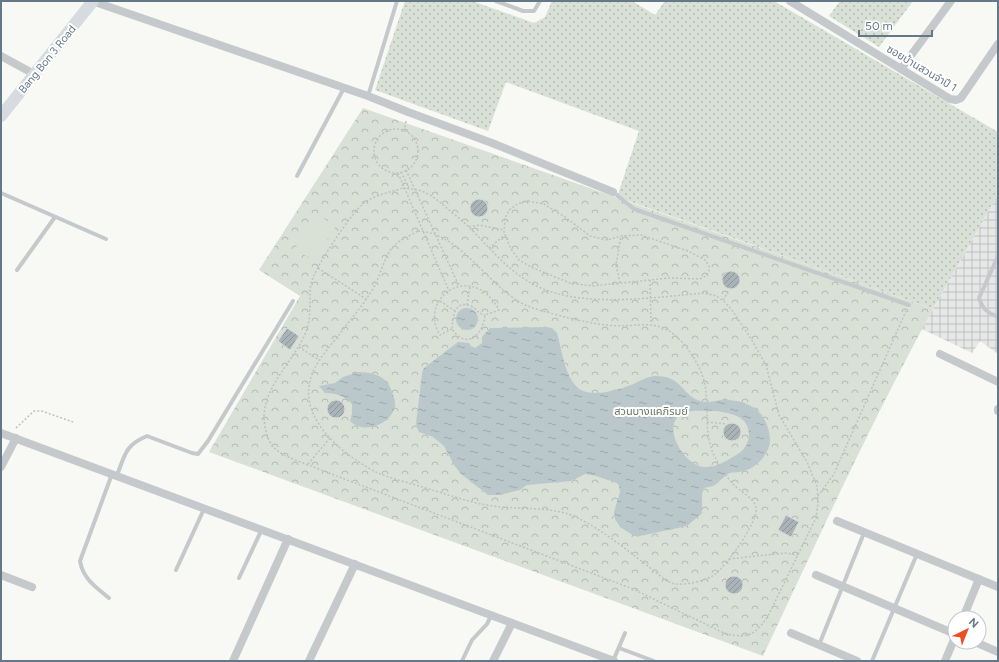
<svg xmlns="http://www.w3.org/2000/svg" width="999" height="662" viewBox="0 0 999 662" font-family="Figtree,'Noto Sans Thai',sans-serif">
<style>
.industrial{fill:url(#industrial-grid)}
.grass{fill:url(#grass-dots)}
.park{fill:url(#park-crowns)}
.garden{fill:#d9e0d6}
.water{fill:url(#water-ripples);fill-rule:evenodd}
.building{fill:url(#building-hatch);stroke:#dadad7}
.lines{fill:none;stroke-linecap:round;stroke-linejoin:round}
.path{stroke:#bec1c3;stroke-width:1.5;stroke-dasharray:2 2;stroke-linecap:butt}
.service{stroke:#c5c9cc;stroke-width:4}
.minor{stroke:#c5c9cc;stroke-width:8}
.secondary{stroke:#d6dbdf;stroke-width:12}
.labels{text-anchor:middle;stroke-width:4;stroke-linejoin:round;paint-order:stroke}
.street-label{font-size:11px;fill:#657887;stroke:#fff}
.park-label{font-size:11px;fill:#667961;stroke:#fff}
</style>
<defs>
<pattern id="industrial-grid" width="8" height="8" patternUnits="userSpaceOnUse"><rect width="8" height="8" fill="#e6e7e6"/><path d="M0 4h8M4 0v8" fill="none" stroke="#bec0c0"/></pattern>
<pattern id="grass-dots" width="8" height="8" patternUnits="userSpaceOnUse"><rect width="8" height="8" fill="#d9e0d6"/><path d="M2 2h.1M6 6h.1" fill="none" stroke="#b4bab3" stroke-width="1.8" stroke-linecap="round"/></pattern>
<pattern id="park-crowns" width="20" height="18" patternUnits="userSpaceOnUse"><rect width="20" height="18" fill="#d9e0d6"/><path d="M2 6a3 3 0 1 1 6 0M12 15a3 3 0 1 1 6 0" fill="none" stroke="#b4bab3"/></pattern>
<pattern id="water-ripples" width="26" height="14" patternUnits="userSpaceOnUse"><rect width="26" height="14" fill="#bbc8cb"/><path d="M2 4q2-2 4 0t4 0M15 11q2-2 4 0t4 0" fill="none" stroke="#9ca7aa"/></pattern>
<pattern id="building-hatch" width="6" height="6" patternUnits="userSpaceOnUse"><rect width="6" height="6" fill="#a9b3b8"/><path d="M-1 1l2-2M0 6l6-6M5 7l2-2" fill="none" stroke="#8d969b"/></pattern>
</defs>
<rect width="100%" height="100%" fill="#f8f8f5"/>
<path class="industrial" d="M 998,194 L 998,354 L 980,341 L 972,353 L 922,329 Z"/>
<g class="grass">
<path d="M 405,1 L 472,1 L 534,23 L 545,17 L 552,1 L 632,1 L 655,15 L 665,1 L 774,1 L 998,132 L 998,194 L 933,309 L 617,197 L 639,131 L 506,82 L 488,131 L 375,90 Z"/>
<path d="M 840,1 L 913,1 L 879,47 L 829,16 Z"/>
</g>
<path class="park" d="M 363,108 L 933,309 C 871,422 818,539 763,656 L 209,452 L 300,296 L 259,270 Z"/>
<path class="garden" d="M 316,214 L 336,226 L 314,261 L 295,249 Z"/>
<g class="water">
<circle cx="467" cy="319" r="11"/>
<path d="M 546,327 L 552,328 L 557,333 C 562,349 565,381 581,390 C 593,397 619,390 631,385 C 639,382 647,376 656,376 C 682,376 682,395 700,401 C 706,403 715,401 721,400 C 742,399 762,406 768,428 C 772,441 770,449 762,459 C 756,466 748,471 739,472 C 736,473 733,472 730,473 C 723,476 718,484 713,486 C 710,487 707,487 704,488 L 702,494 L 702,513 L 687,526 L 640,536 L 634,536 L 620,527 L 615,519 L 614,512 L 620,492 L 619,486 L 617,483 L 596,476 L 585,474 L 571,481 L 527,485 L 520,490 L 499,495 L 488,495 L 461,474 L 454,465 L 444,446 L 433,437 L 419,432 L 416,424 L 422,373 L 424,368 L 458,342 L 469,343 L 471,346 L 475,348 L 482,343 L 482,337 L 490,328 ZM 716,411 C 724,412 735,414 742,419 C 753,428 750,446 739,453 C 730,459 716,468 705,467 C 683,466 660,424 683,413 C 687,410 709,411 716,411 Z"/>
<path d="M 358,372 C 376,373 388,376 393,395 C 395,400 396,405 394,410 C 387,426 362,434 350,421 L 352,413 L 352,404 C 345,396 335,393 325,393 L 319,386 L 335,383 L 343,377 Z"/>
</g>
<g class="building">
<circle cx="479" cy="208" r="9"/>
<circle cx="731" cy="280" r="9"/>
<path d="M 287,328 L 299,336 L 290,350 L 278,341 Z"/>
<circle cx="336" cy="409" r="9"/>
<circle cx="732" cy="432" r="9"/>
<path d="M 786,515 L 799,522 L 791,537 L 778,530 Z"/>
<circle cx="734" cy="585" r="9"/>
</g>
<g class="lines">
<g class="path">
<circle cx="396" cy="151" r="22"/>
<path d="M 404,131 L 406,121"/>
<path d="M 406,170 L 459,286"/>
<path d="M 401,172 L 409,188"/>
<path d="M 398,173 L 449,291"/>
<path d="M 403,188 C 410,189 417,189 424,192 C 433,196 441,203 449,210 C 456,216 463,221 470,228 C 492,250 511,275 541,288 C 587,308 656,297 705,293 L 716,296 L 724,301 L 732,310 L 750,337 L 766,365 L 779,415 L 807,462 L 817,486 L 818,503 L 816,518 L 767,618 C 753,636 749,638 726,634 L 633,589 L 295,460 C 277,452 269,448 265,427 C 258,390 292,365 305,334 C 313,315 308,302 311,284 C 313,270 352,212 364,203 C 374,195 391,192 403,188 Z"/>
<path d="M 528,201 L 544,204 L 565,217 L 590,236 L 607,240 L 621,236 L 641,235 L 688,251 L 705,260 L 709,266 L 709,271 L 706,276 L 700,279 L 669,278 L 592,286 L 570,283 L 531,267 L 519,260 L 511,249 L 504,232 L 505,218 L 509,210 L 519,203 Z"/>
<path d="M 469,227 L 479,225 L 504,230"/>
<path d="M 418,231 C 459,233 486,282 518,301 C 527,307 539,310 550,313 C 569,318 587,323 607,325 C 634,329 655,316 678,338 C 690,349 702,369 705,385 C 709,408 704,431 713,453 C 718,464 725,475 733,484 C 740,492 754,497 756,508 C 759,521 725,568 714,575 C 705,581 687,585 676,584 C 673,584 670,582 667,581 C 639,560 597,523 565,513 C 538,506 513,510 487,505 C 468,502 450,495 432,490 C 414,484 395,480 378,473 C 346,457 300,422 310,381 C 314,362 331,346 342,331 C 353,316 366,302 375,285 C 381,273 384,258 392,248 C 398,240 410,236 418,231 Z"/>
<path d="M 489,248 L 505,235"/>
<path d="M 318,268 L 366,299"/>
<path d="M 650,280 L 651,324"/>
<path d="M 620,283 L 616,265 L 621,236"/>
<path d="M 723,300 L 729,290"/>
<path d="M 440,301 L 455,311"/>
<path d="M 467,305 L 470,287"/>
<path d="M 452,329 L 440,335 C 417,299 471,259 499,310 L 485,315 C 483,336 466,350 452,329 C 453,318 454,299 471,306 C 477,309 477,313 485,315"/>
<path d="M 299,347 L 319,360"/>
<path d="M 707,422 L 727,424"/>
<path d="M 16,428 L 34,411 L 42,411 L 73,422"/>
<path d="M 308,464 L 330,438"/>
<path d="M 818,496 L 834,474 L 906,311"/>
<path d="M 729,559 L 785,553 L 798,555"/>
</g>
<g class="service">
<path d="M 496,1 L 523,11 L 534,11 L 540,1"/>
<path d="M 368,96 L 397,1"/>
<path d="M 297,176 L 344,88"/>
<path d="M 613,192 L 634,209 L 909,305"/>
<path d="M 1,193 L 106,239"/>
<path d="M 998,256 L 979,298 C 983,310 987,312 998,317"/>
<path d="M 17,270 L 55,217"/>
<path d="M 117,475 C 125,455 125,445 147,436 L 192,453 L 198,454 L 208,441 L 293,301"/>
<path d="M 176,570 L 204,509"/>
<path d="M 239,578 L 262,529"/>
<path d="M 109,598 C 96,587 83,579 80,561 L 112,474"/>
<path d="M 819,645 L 864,533"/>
<path d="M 619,648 L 654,661"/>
<path d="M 462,661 L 472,640 L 487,624 L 491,616"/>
<path d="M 613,661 L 625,633"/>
<path d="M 872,661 L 917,554"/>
</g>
<g class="minor">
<path d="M 92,1 L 368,96 L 408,112 L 492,143 L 613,192"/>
<path d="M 790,1 L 950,99 L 956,100 L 961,98 L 998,44"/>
<path d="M 1,56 L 34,74"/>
<path d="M 901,69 L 951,1"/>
<path d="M 940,354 L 998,382"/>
<path d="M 998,409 L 998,411"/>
<path d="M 1,433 L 614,661"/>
<path d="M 1,467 L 16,438"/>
<path d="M 837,521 L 998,587"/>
<path d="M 1,575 L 32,587"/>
<path d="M 816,575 L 955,634"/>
<path d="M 963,618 L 979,579"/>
<path d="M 791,633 L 857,661"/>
<path d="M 975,642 L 998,652"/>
<path d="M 233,661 L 288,539"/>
<path d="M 309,661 L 355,564"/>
<path d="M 493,661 L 512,623"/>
<path d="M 945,661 L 955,637"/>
</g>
<path class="secondary" d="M 1,116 L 93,1"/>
</g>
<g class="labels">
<g class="street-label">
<text transform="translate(47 59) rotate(-51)" y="4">Bang Bon 3 Road</text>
<text transform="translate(922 68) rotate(31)" y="4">ซอยบ้านสวนจำปี 1</text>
</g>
<g class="park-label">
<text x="651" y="415">สวนบางแคภิรมย์</text>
</g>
</g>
<rect width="999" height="662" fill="none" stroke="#657887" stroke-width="4"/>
<g transform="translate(967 630) rotate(43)"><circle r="19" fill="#ffffff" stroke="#c1c9cf"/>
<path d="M0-3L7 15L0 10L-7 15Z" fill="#eb5022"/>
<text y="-6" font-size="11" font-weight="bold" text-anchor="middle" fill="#657887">N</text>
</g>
<path d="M859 30v6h73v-6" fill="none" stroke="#657887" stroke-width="2"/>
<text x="865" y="30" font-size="12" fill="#657887" stroke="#ffffff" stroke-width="3" paint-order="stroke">50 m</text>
</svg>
